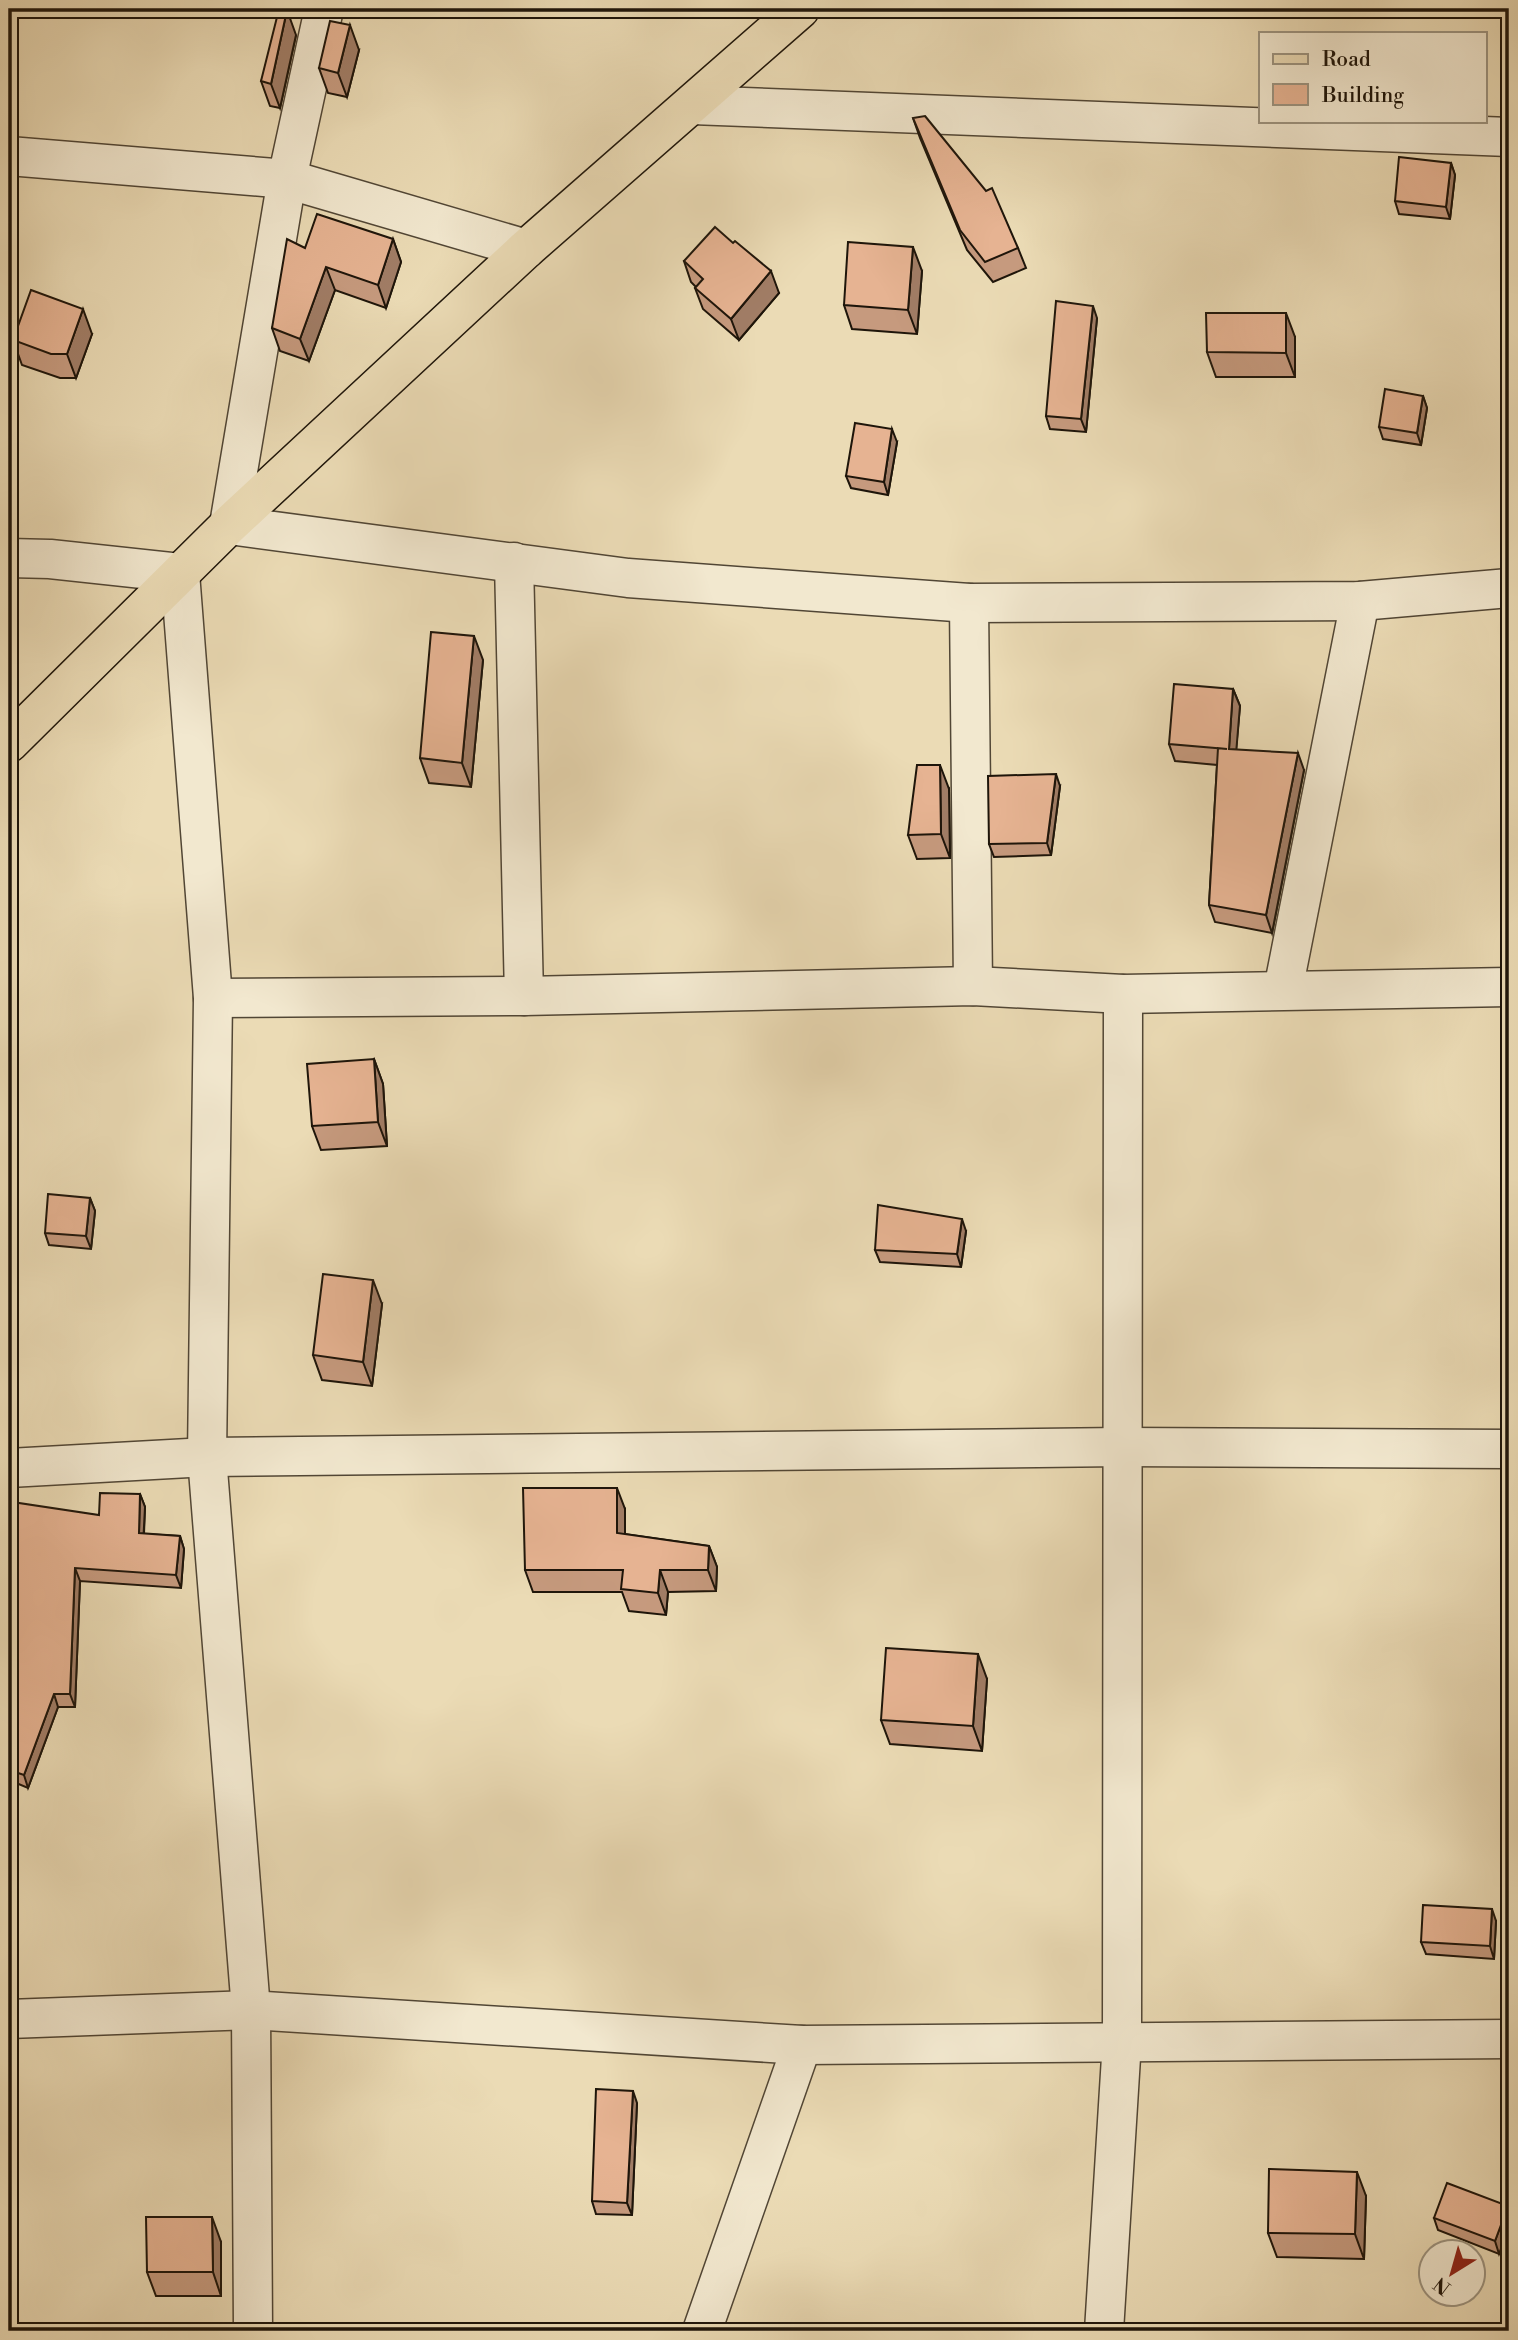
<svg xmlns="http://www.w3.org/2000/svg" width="1518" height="2340" viewBox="0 0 1518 2340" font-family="'Libre Bodoni',serif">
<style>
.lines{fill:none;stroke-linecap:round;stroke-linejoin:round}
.minor-casing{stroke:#514635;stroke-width:41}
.major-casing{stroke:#1e150a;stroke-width:41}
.minor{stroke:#f2e8cf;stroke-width:38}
.major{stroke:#ebdbb5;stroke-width:38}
.wall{fill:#c69a7e;stroke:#1e150a;stroke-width:2}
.shaded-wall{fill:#a17d66;stroke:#1e150a;stroke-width:2}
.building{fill:#e6b392;stroke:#1e150a;stroke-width:2}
</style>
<rect width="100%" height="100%" fill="#ebdbb5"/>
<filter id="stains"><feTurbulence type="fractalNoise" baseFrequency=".00286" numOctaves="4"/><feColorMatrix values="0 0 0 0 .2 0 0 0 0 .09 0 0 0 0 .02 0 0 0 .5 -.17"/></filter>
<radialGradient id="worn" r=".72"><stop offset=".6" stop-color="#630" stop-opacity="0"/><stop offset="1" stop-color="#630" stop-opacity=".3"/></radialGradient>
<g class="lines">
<g class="minor-casing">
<g id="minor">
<path d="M 324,9 L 287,179 L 229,525 L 628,578 L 969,603 L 1360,601 L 1509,588"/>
<path d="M 692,105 L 1509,137"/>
<path d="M 9,156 L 287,179 L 526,249"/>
<path d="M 9,558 L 50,559 L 180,573 L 213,998 L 207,1457 L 251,2010 L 253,2331"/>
<path d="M 514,562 L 524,996"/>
<path d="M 969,603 L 973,986"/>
<path d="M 1283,990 L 1360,601"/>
<path d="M 213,998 L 524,996 L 973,986 L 1123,994 L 1509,987"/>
<path d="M 9,1468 L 207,1457 L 1122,1447 L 1509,1449"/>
<path d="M 9,2019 L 251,2010 L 802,2045 L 1509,2039"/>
<path d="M 702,2331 L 802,2045"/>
<path d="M 1104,2331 L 1122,2041 L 1123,994"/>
</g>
</g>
<g class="major-casing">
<path id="major" d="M 9,743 L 229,525 L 526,249 L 800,9"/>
</g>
<use href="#minor" class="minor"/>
<use href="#major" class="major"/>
</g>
<g class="wall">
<path d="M 296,35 L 280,108 L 270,106 L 261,81 Z"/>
<path d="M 359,50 L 347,97 L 328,93 L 319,68 Z"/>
<path d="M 913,118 L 1018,248 L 1026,268 L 993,282 L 967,250 L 920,138 Z"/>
<path d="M 1451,163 L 1455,175 L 1450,219 L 1399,214 L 1395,201 Z"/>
<path d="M 393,239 L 401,262 L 386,308 L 335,290 L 309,361 L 280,351 L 272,328 L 305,248 Z"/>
<path d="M 733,243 L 779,293 L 739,340 L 703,309 L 695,288 L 696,287 L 691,282 L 684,261 Z"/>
<path d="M 922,271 L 917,334 L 852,329 L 844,305 Z"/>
<path d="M 1097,318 L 1086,432 L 1050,429 L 1046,416 Z"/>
<path d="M 92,334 L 76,378 L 60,378 L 22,365 L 13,340 Z"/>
<path d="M 1295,337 L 1295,377 L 1216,377 L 1207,352 Z"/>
<path d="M 1423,396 L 1427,408 L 1421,445 L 1383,439 L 1379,427 Z"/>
<path d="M 897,442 L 888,495 L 851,488 L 846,476 Z"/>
<path d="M 483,660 L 471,787 L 429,783 L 420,758 Z"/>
<path d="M 1233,689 L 1240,706 L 1236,750 L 1304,770 L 1272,933 L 1215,922 L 1209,905 L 1217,765 L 1175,761 L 1169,744 Z"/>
<path d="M 1060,786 L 1051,855 L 994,857 L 989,844 Z"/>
<path d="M 949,789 L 950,858 L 917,859 L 908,835 Z"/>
<path d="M 374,1059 L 383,1084 L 387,1146 L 321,1150 L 312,1126 Z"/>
<path d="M 90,1198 L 95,1211 L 91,1249 L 49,1245 L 45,1233 Z"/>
<path d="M 966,1231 L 961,1267 L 880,1262 L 875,1250 Z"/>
<path d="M 382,1304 L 372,1386 L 322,1380 L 313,1355 Z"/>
<path d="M 140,1494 L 145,1507 L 144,1534 L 180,1536 L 184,1549 L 181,1588 L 80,1581 L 75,1707 L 58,1707 L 28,1788 L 9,1780 L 9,1527 L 99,1515 Z"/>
<path d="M 625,1509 L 625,1534 L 709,1546 L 717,1567 L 716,1591 L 668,1592 L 666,1615 L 629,1611 L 622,1592 L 533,1592 L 525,1570 Z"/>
<path d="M 987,1679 L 982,1751 L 890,1744 L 881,1720 Z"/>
<path d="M 1496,1921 L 1494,1959 L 1426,1954 L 1421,1942 Z"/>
<path d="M 637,2103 L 632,2215 L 596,2214 L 592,2201 Z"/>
<path d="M 1366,2196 L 1364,2259 L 1277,2257 L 1268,2233 Z"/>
<path d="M 1508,2206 L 1499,2254 L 1438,2230 L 1434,2218 Z"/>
<path d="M 221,2242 L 221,2296 L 156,2296 L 147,2272 Z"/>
</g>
<g class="shaded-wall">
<path d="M 287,10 L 296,35 L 280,108 L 271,84 Z"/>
<path d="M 350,25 L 359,50 L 347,97 L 338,73 Z"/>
<path d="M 1451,163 L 1455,175 L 1450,219 L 1446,207 Z"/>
<path d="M 393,239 L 401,262 L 386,308 L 378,285 Z"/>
<path d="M 913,247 L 922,271 L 917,334 L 908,310 Z"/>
<path d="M 326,267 L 335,290 L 309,361 L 300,339 Z"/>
<path d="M 771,271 L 779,293 L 739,340 L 731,319 Z"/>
<path d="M 1093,306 L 1097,318 L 1086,432 L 1081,419 Z"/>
<path d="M 83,309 L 92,334 L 76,378 L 67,354 Z"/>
<path d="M 1286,313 L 1295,337 L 1295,377 L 1286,353 Z"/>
<path d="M 1423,396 L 1427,408 L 1421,445 L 1417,433 Z"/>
<path d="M 892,429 L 897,442 L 888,495 L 884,482 Z"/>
<path d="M 474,636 L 483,660 L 471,787 L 462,763 Z"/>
<path d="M 1233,689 L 1240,706 L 1235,766 L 1229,749 Z"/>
<path d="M 1298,753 L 1304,770 L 1272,933 L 1266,915 Z"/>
<path d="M 940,765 L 949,789 L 950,858 L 941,834 Z"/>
<path d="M 1056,774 L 1060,786 L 1051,855 L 1047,843 Z"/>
<path d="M 374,1059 L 383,1084 L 387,1146 L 378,1122 Z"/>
<path d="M 90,1198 L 95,1211 L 91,1249 L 86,1236 Z"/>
<path d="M 962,1219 L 966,1231 L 961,1267 L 957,1254 Z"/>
<path d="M 373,1280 L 382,1304 L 372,1386 L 363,1362 Z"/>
<path d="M 617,1488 L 625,1509 L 625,1555 L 617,1533 Z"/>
<path d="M 140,1494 L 145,1507 L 143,1546 L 139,1533 Z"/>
<path d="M 180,1536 L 184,1549 L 181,1588 L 176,1575 Z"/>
<path d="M 709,1546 L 717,1567 L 716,1591 L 708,1570 Z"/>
<path d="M 75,1568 L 80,1581 L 75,1707 L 70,1694 Z"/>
<path d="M 660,1570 L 668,1592 L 666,1615 L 658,1593 Z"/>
<path d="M 978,1654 L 987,1679 L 982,1751 L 973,1726 Z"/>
<path d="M 54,1694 L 58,1707 L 28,1788 L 24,1775 Z"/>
<path d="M 1492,1909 L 1496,1921 L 1494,1959 L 1490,1946 Z"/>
<path d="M 633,2091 L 637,2103 L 632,2215 L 627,2203 Z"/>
<path d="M 1357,2172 L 1366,2196 L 1364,2259 L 1355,2234 Z"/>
<path d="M 1508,2206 L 1509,2209 L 1509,2227 L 1499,2254 L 1495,2241 Z"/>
<path d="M 212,2217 L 221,2242 L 221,2296 L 213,2272 Z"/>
</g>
<g class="building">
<path d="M 279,9 L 287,10 L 271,84 L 261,81 Z"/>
<path d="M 330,21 L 350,25 L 338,73 L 319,68 Z"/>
<path d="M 925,116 L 986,191 L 992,188 L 1018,248 L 985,262 L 960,230 L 913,118 Z"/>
<path d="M 1399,157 L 1451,163 L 1446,207 L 1395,201 Z"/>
<path d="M 317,214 L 393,239 L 378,285 L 326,267 L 300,339 L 272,328 L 287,239 L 305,248 Z"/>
<path d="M 715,227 L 733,243 L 735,241 L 771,271 L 731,319 L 695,288 L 703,279 L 684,261 Z"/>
<path d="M 848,242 L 913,247 L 908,310 L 844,305 Z"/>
<path d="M 31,290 L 83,309 L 67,354 L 51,354 L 13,340 Z"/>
<path d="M 1056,301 L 1093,306 L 1081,419 L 1046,416 Z"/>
<path d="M 1206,313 L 1286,313 L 1286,353 L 1207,352 Z"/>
<path d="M 1385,389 L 1423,396 L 1417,433 L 1379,427 Z"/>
<path d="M 855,423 L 892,429 L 884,482 L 846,476 Z"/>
<path d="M 431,632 L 474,636 L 462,763 L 420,758 Z"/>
<path d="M 1174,684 L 1233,689 L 1229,749 L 1298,753 L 1266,915 L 1209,905 L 1218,748 L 1227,749 L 1169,744 Z"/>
<path d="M 917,765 L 940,765 L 941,834 L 908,835 Z"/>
<path d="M 1056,774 L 1047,843 L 989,844 L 988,776 Z"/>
<path d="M 374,1059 L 378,1122 L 312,1126 L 307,1064 Z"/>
<path d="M 48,1194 L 90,1198 L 86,1236 L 45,1233 Z"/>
<path d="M 878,1205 L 962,1219 L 957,1254 L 875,1250 Z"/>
<path d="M 323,1274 L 373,1280 L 363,1362 L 313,1355 Z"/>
<path d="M 523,1488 L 617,1488 L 617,1533 L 709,1546 L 708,1570 L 660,1570 L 658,1593 L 621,1589 L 623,1570 L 525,1570 Z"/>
<path d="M 100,1493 L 140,1494 L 139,1533 L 180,1536 L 176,1575 L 75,1568 L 70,1694 L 54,1694 L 24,1775 L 9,1770 L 9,1527 L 12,1502 L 99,1515 Z"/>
<path d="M 886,1648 L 978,1654 L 973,1726 L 881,1720 Z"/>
<path d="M 1423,1905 L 1492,1909 L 1490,1946 L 1421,1942 Z"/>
<path d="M 596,2089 L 633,2091 L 627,2203 L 592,2201 Z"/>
<path d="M 1269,2169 L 1357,2172 L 1355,2234 L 1268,2233 Z"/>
<path d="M 1447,2183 L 1508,2206 L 1495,2241 L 1434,2218 Z"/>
<path d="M 146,2217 L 212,2217 L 213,2272 L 147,2272 Z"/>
</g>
<rect width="1518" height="2340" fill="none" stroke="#ebdbb5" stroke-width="35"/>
<rect x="10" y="10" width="1497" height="2319" fill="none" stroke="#1e150a" stroke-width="3.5"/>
<rect x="18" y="18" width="1483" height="2305" fill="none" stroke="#1e150a" stroke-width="2"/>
<rect x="1259" y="32" width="228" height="91" fill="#f2e8cf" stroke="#9d9480" stroke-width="2"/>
<rect x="1273" y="54" width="35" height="10" fill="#ebdbb5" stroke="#9d9480" stroke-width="2"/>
<text x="1322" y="66" font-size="21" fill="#1e150a">Road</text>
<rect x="1273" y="84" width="35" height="21" fill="#e6b392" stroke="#9d9480" stroke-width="2"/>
<text x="1322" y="102" font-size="21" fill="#1e150a">Building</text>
<g transform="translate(1452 2273) rotate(217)"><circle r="33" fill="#f2e8cf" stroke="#9d9480" stroke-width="2"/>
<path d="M0-5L12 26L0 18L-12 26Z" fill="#8f2418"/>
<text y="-10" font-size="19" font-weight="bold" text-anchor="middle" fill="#1e150a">N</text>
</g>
<rect width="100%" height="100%" filter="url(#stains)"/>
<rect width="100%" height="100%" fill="url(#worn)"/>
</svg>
